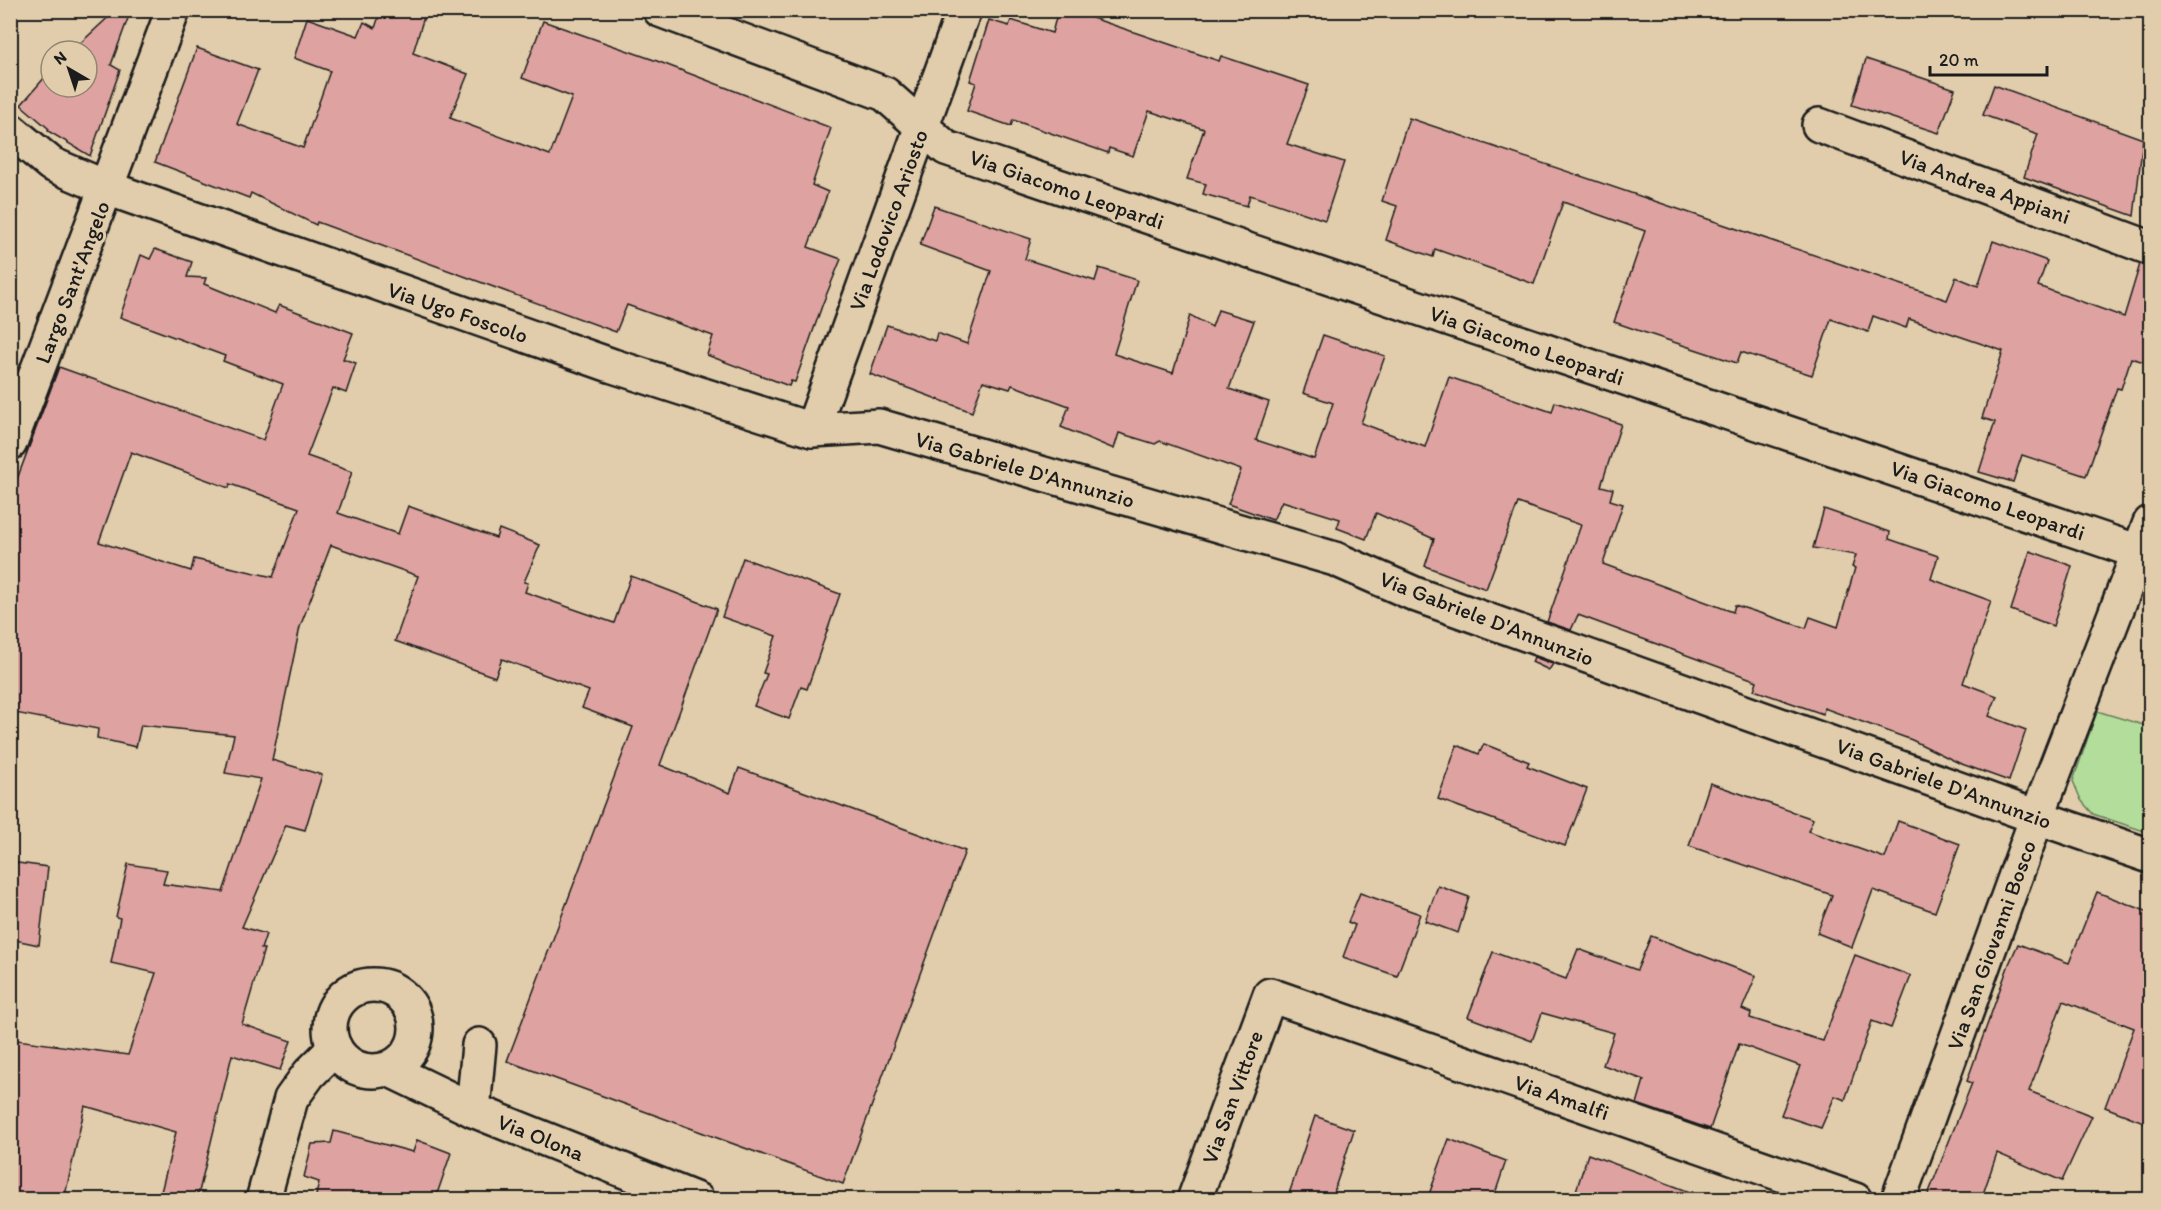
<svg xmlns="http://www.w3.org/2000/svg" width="2161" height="1210" viewBox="0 0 2161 1210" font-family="Itim,sans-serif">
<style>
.green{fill:#b3dd9a;stroke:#687c5b;stroke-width:1.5}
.building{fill:#dea3a0;stroke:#1c1c1c;stroke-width:1.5;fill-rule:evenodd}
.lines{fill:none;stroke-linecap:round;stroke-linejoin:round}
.pedestrian-casing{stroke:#1c1c1c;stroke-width:38}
.minor-casing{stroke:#1c1c1c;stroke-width:38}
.tertiary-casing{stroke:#1c1c1c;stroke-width:38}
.pedestrian{stroke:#e1cdab;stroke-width:33}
.minor{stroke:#e1cdab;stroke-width:33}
.tertiary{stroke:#e1cdab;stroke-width:33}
.labels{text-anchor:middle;stroke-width:6;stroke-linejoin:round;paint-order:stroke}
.street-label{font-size:22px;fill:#1c1c1c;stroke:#e1cdab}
</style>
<rect width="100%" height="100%" fill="#e1cdab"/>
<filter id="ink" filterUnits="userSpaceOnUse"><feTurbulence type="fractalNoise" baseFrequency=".0167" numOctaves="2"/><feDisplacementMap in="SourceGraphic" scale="12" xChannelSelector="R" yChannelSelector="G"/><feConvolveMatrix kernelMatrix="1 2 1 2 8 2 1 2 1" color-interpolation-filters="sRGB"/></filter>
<g filter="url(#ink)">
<path class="green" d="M 2097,711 L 2150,727 L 2150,833 L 2093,814 L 2081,800 L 2073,781 Z"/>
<g class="building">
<path d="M 116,10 L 131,10 L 111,65 L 120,70 L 90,156 L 48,131 L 49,129 L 21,105 L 51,70 L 51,87 L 87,87 L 87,51 L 72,51 Z"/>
<path d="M 381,10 L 426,10 L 413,53 L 468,74 L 450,118 L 550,155 L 572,97 L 522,78 L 543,21 L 657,61 L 831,128 L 812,185 L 828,192 L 808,247 L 841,259 L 823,303 L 795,382 L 791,381 L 789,386 L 707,355 L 713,336 L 627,305 L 616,332 L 317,222 L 316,225 L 251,193 L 249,198 L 155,162 L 197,48 L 258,70 L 237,124 L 303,148 L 330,71 L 294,58 L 307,18 L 358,36 L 364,22 L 375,28 Z"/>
<path d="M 1058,10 L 1069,10 L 1219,61 L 1221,56 L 1309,85 L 1287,144 L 1344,162 L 1325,220 L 1250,195 L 1247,206 L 1203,194 L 1206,184 L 1187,179 L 1204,129 L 1149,111 L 1133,156 L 1109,148 L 1108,153 L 1013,120 L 1011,126 L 967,111 L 976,83 L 970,81 L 989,20 L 1009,26 L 1011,20 L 1052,33 Z"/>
<path d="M 1866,59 L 1955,89 L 1939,133 L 1852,105 Z"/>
<path d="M 1994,85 L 2143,139 L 2134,216 L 2024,177 L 2038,134 L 1983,115 Z"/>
<path d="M 1409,118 L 1947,300 L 1956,277 L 1978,286 L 1993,241 L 2047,261 L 2038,286 L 2124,317 L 2140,264 L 2151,266 L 2151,364 L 2131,358 L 2121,389 L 2117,388 L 2086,476 L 2022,455 L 2013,482 L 1979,472 L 1995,422 L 1982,418 L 2003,351 L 1909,319 L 1906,328 L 1873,316 L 1868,332 L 1831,319 L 1812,375 L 1741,352 L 1737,363 L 1637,330 L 1614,322 L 1645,231 L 1563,202 L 1534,284 L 1435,249 L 1433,257 L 1386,240 L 1397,206 L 1382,201 Z"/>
<path d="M 934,206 L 1031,239 L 1025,259 L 1095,281 L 1099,268 L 1137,280 L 1114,354 L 1173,373 L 1190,315 L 1212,327 L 1218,310 L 1254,321 L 1229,389 L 1269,402 L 1256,440 L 1314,459 L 1333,403 L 1303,393 L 1323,335 L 1385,356 L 1361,423 L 1425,447 L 1449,377 L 1552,412 L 1555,402 L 1621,424 L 1601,486 L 1613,489 L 1610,500 L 1623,504 L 1603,564 L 1733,612 L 1735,605 L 1806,628 L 1810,617 L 1838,627 L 1855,568 L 1852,567 L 1856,555 L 1813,548 L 1824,509 L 1890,532 L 1889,539 L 1938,556 L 1931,579 L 1991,601 L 1963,683 L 1997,696 L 1989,716 L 2026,730 L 2009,781 L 1959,763 L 1912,740 L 1824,708 L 1823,714 L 1754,690 L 1757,681 L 1578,615 L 1571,630 L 1547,622 L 1581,525 L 1518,503 L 1486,589 L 1425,566 L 1434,539 L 1376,513 L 1366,539 L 1337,528 L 1340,519 L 1282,501 L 1273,520 L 1228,504 L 1241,470 L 1160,441 L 1155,444 L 1119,433 L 1114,449 L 1061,427 L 1069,406 L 1012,385 L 1010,389 L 983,381 L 972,412 L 870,374 L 887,325 L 935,341 L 937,333 L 967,344 L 991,271 L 920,245 Z"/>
<path d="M 155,249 L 192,262 L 187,277 L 206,278 L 204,284 L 275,313 L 279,305 L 353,333 L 343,359 L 356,363 L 346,393 L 333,388 L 307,456 L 352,472 L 338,513 L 398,534 L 408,506 L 496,538 L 499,529 L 540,545 L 524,582 L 528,583 L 525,592 L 614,623 L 631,576 L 717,609 L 660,765 L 730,793 L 739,768 L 965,851 L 843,1184 L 507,1061 L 633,727 L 582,708 L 589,691 L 502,659 L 495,677 L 395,641 L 418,576 L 331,545 L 300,627 L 272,760 L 322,775 L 305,830 L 286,825 L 242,927 L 266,934 L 261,949 L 264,949 L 242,1024 L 291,1041 L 280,1070 L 232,1055 L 197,1200 L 159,1200 L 176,1132 L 85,1106 L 64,1200 L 10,1200 L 10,1039 L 128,1055 L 156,973 L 111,963 L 120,918 L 116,917 L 128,864 L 167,870 L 163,884 L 223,892 L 261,779 L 225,773 L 234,735 L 141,725 L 136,747 L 97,738 L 98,729 L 10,712 L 10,498 L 59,367 L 263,440 L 283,384 L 223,361 L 225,356 L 120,317 L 141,255 L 150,259 ZM 131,452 L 229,488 L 230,484 L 299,508 L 273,577 L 194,559 L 191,571 L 99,542 Z"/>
<path d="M 2030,551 L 2072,566 L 2053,626 L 2011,610 Z"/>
<path d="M 743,558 L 840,594 L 807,689 L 801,687 L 789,719 L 754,706 L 767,674 L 763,673 L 776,636 L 722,617 Z"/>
<path d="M 1534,657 L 1553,664 L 1549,670 L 1532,662 Z"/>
<path d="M 1484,744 L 1529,762 L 1527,766 L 1587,789 L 1565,846 L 1438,799 L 1457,745 L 1479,754 Z"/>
<path d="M 1710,783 L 1813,819 L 1808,831 L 1885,858 L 1898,821 L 1960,844 L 1935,912 L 1873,890 L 1852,947 L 1817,933 L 1832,895 L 1689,846 Z"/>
<path d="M 10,862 L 48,867 L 39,945 L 10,939 Z"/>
<path d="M 1438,886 L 1469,897 L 1458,933 L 1425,921 Z"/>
<path d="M 2097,892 L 2151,913 L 2151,1125 L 2105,1107 L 2134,1028 L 2063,1001 L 2029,1091 L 2092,1116 L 2062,1181 L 1997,1153 L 1981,1200 L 1926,1200 L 1972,1083 L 1967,1081 L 2009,964 L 2018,944 L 2069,963 Z"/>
<path d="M 1360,893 L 1420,914 L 1397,976 L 1343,957 L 1355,925 L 1348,922 Z"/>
<path d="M 1651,936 L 1756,976 L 1742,1009 L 1751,1013 L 1750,1018 L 1823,1041 L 1855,955 L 1911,976 L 1891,1028 L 1872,1021 L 1845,1100 L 1835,1096 L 1821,1128 L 1781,1115 L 1800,1066 L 1739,1044 L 1710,1129 L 1637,1104 L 1644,1080 L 1603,1065 L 1614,1033 L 1542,1013 L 1532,1041 L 1468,1017 L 1493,952 L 1566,979 L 1578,949 L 1637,970 Z"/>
<path d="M 1315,1116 L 1354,1130 L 1331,1200 L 1287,1200 Z"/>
<path d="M 334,1131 L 413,1152 L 417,1140 L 451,1153 L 435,1200 L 315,1200 L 319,1182 L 304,1177 L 312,1144 L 331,1143 Z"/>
<path d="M 1449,1139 L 1506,1161 L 1493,1200 L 1427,1200 Z"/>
<path d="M 1588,1154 L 1701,1196 L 1701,1200 L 1573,1200 Z"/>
</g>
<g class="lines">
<g class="pedestrian-casing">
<path id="pedestrian" d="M 473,1110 L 479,1045"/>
</g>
<g class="minor-casing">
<g id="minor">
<path d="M 660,10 L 885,94 L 946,148 L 2139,552"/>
<path d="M 1819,125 L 2150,248"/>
<path d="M 10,130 L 51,164 L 107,188 L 613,366 L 812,430 L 879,426 L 1335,559 L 1417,595 L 2037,817 L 2150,856"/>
<path d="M 812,430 L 964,10"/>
<circle cx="373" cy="1028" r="43"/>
<path d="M 388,1069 L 473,1110 L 697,1200"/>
<path d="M 263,1200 L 291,1099 L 309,1074 L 335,1048"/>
<path d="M 1194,1200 L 1270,995 L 1855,1200"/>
<path d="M 1898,1200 L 2037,817 L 2150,523"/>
</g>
</g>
<g class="tertiary-casing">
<path id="tertiary" d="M 10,443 L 173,10"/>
</g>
<use href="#pedestrian" class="pedestrian"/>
<use href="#minor" class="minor"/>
<use href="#tertiary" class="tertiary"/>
</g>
</g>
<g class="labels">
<g class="street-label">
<text transform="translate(1985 186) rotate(20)" y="8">Via Andrea Appiani</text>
<text transform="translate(1067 189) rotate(19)" y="8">Via Giacomo Leopardi</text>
<text transform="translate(888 220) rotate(-70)" y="8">Via Lodovico Ariosto</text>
<text transform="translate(72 282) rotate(-69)" y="8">Largo Sant'Angelo</text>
<text transform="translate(458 312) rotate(19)" y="8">Via Ugo Foscolo</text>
<text transform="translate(1527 345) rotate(19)" y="8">Via Giacomo Leopardi</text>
<text transform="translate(1025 469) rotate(16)" y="8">Via Gabriele D'Annunzio</text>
<text transform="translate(1988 500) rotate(19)" y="8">Via Giacomo Leopardi</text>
<text transform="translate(1487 618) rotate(21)" y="8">Via Gabriele D'Annunzio</text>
<text transform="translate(1944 783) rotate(20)" y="8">Via Gabriele D'Annunzio</text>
<text transform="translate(1991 945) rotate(-70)" y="8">Via San Giovanni Bosco</text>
<text transform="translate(1232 1097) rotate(-70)" y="8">Via San Vittore</text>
<text transform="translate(1562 1097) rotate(19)" y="8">Via Amalfi</text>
<text transform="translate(541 1137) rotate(22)" y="8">Via Olona</text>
</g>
</g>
<rect width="2161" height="1210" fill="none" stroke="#e1cdab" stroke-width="36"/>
<rect x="18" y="18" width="2125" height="1174" fill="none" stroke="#1c1c1c" stroke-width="2" filter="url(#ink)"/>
<g transform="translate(69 69) rotate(321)"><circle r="28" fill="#e1cdab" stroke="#928672" stroke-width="1.5"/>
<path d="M0-4.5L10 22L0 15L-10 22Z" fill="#1c1c1c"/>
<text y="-9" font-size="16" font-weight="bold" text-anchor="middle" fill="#1c1c1c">N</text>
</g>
<path d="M1930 66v9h117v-9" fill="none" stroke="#1c1c1c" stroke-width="3"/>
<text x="1939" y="66" font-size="18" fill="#1c1c1c" stroke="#e1cdab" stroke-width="4.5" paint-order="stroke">20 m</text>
</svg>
